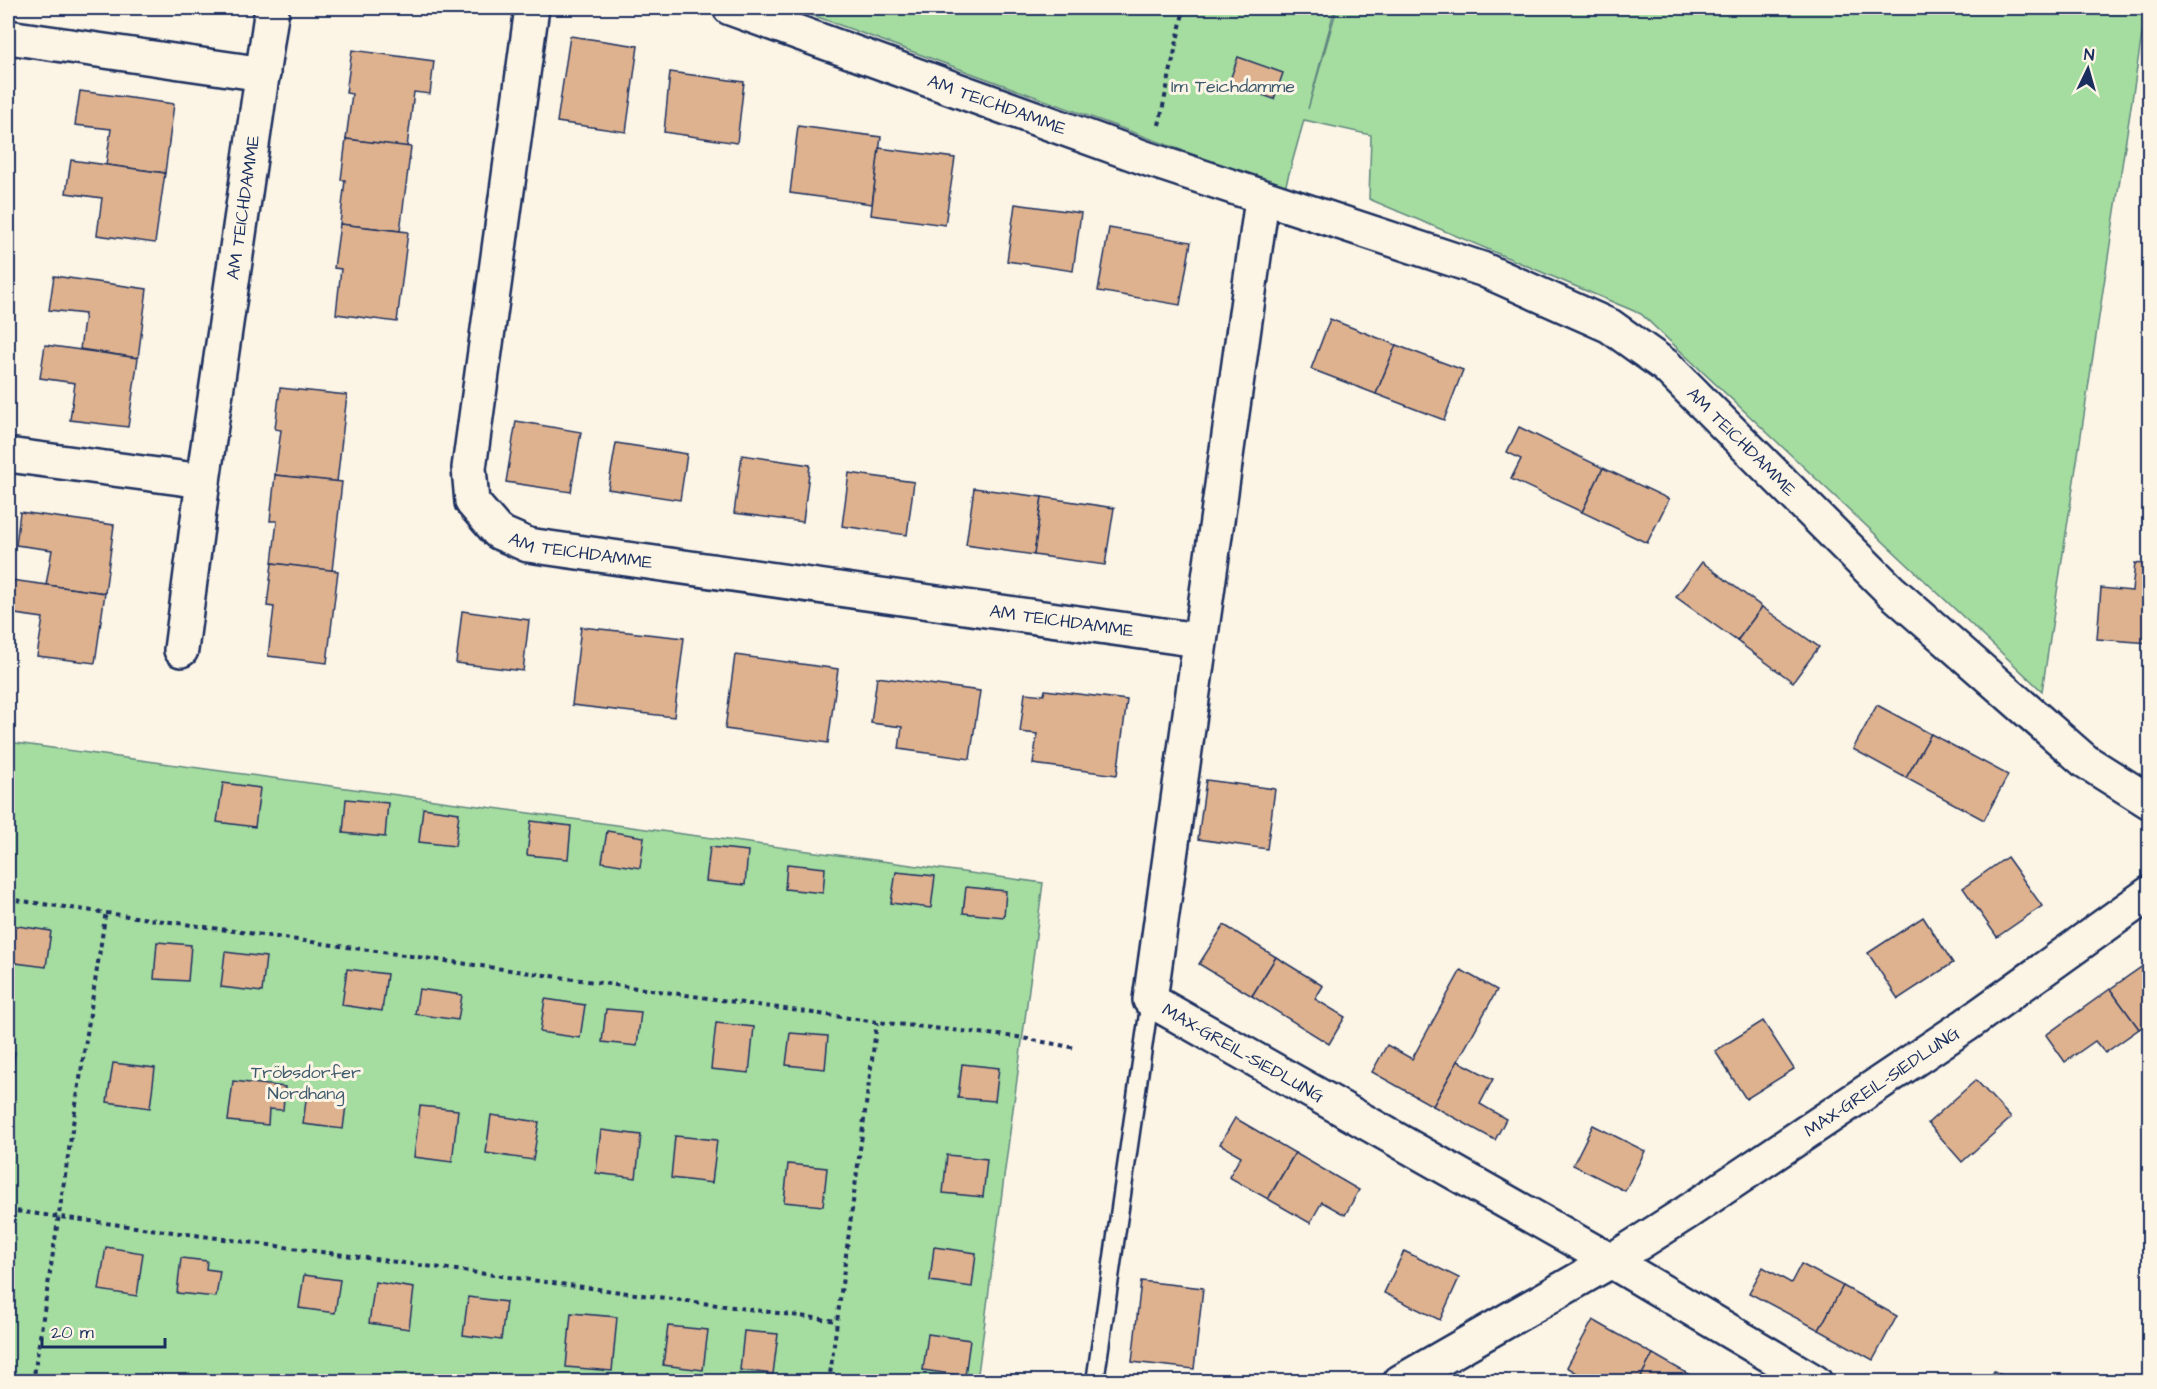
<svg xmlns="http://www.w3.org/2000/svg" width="2157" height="1389" viewBox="0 0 2157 1389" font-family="'Architects Daughter',sans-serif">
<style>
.green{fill:#a5dca0;stroke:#60867f;stroke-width:1.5}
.building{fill:#deb28f;stroke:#1b2f5e;stroke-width:1.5}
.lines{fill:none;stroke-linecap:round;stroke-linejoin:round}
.lane-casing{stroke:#1b2f5e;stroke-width:21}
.street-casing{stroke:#1b2f5e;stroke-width:38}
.path{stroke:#1b2f5e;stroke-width:4;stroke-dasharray:4.5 4.5;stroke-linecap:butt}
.lane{stroke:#fcf5e5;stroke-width:16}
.street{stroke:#fcf5e5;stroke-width:33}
.labels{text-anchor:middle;stroke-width:6;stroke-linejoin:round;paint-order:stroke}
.park-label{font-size:18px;fill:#3e5a6e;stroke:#fcf5e5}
.street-label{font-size:18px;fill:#1b2f5e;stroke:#fcf5e5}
</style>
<rect width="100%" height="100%" fill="#fcf5e5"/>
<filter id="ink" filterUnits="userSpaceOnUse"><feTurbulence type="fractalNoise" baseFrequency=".0167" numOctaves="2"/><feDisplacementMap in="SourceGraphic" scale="12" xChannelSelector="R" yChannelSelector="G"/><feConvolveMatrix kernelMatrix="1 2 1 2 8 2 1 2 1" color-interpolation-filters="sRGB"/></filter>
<g filter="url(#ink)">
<g class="green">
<path d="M 793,8 L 1335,8 L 1308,109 L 1337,8 L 2146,8 L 2042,691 L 1641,314 L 1369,199 L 1371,135 L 1304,120 L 1285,188 Z"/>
<path d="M 8,742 L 1043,883 L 977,1381 L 8,1382 Z"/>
</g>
<g class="building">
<path d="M 570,36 L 638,46 L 626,132 L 557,122 Z"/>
<path d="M 352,50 L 434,61 L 430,94 L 414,92 L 407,147 L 346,139 L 352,94 L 346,93 Z"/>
<path d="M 1238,57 L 1283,73 L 1274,99 L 1229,83 Z"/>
<path d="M 670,72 L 744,82 L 737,143 L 664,132 Z"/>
<path d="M 80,91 L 174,104 L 165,173 L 106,165 L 111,129 L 75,125 Z"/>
<path d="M 798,126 L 881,137 L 872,204 L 790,193 Z"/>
<path d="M 346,139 L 411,147 L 400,231 L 340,224 L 345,180 L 341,180 Z"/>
<path d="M 879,148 L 955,158 L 945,225 L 871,215 Z"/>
<path d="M 71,160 L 165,173 L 155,243 L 97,235 L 102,198 L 66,193 Z"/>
<path d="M 1015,204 L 1081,213 L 1073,271 L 1007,261 Z"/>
<path d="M 340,224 L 408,232 L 397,322 L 336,314 L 341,269 L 334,268 Z"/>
<path d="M 1109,228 L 1191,242 L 1180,305 L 1098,291 Z"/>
<path d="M 54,276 L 147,289 L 138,358 L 80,349 L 85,314 L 49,310 Z"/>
<path d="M 1330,319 L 1396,345 L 1376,394 L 1311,369 Z"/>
<path d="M 45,345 L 138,358 L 128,427 L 70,420 L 75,383 L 40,378 Z"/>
<path d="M 1396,345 L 1463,370 L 1444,420 L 1376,394 Z"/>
<path d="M 280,388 L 347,395 L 337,482 L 275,475 L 281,430 L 275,429 Z"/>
<path d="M 516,421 L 581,432 L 571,492 L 506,482 Z"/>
<path d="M 1519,427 L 1603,468 L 1582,512 L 1511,479 L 1521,459 L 1507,452 Z"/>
<path d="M 616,443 L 687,454 L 680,500 L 608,489 Z"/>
<path d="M 742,455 L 810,465 L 803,522 L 734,513 Z"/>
<path d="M 1603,468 L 1669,499 L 1647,543 L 1582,512 Z"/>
<path d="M 849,473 L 914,482 L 907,535 L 842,526 Z"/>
<path d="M 275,475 L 342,482 L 332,571 L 272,563 L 277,521 L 270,521 Z"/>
<path d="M 974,488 L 1042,497 L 1034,555 L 966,545 Z"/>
<path d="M 1042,497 L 1114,508 L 1105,565 L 1034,555 Z"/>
<path d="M 20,512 L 114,525 L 105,593 L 46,585 L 52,550 L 16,545 Z"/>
<path d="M 1702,562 L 1762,607 L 1737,641 L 1676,597 Z"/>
<path d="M 272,563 L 338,571 L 327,663 L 268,656 L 274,607 L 267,606 Z"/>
<path d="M 2135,563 L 2150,565 L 2150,643 L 2097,639 L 2101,588 L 2132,591 Z"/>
<path d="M 11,580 L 105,593 L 95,663 L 37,656 L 43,618 L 8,613 Z"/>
<path d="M 1762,607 L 1819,647 L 1793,682 L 1737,641 Z"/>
<path d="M 462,611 L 529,620 L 523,671 L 456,663 Z"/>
<path d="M 581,627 L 684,638 L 674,717 L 572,705 Z"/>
<path d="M 735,655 L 838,669 L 828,743 L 725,729 Z"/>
<path d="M 877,677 L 980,691 L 970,759 L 899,749 L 902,727 L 871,723 Z"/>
<path d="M 1045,690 L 1127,700 L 1117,775 L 1033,764 L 1037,734 L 1020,732 L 1025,693 L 1044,695 Z"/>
<path d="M 1877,705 L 1931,734 L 1906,778 L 1853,749 Z"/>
<path d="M 1931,734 L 2008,775 L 1984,820 L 1906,778 Z"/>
<path d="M 1206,780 L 1275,789 L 1267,849 L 1198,839 Z"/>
<path d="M 223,783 L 260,788 L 255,827 L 217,822 Z"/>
<path d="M 346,799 L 388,803 L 385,837 L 343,833 Z"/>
<path d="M 423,808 L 459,813 L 455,846 L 419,842 Z"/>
<path d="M 531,821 L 571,826 L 568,859 L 527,855 Z"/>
<path d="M 607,831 L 644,837 L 640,868 L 602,862 Z"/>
<path d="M 710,847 L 748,851 L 745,885 L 706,881 Z"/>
<path d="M 2007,857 L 2042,906 L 1997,937 L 1963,888 Z"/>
<path d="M 787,864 L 825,868 L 823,893 L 785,889 Z"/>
<path d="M 896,872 L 935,876 L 931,908 L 891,903 Z"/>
<path d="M 966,887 L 1006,891 L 1004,917 L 963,913 Z"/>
<path d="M 1923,917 L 1953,963 L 1898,999 L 1868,953 Z"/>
<path d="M 11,925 L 51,931 L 46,967 L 8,962 Z"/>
<path d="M 1224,925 L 1276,957 L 1252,996 L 1199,964 Z"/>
<path d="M 157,942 L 191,945 L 188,981 L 154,979 Z"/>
<path d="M 225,952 L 266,957 L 262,992 L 221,987 Z"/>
<path d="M 1276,957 L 1323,986 L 1315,999 L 1345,1017 L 1329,1044 L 1252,996 Z"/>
<path d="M 2150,961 L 2150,1022 L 2139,1029 L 2110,989 Z"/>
<path d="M 347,969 L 387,974 L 382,1011 L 342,1005 Z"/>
<path d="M 1461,970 L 1497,990 L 1433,1106 L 1372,1072 L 1387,1045 L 1412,1059 Z"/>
<path d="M 419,989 L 462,995 L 458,1020 L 415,1014 Z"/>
<path d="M 2110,989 L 2139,1029 L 2105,1053 L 2095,1041 L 2065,1062 L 2046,1035 Z"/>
<path d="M 545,999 L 585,1005 L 580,1038 L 540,1032 Z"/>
<path d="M 606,1009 L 641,1012 L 637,1046 L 602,1042 Z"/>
<path d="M 1763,1021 L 1794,1069 L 1746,1099 L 1715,1051 Z"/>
<path d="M 716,1023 L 754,1027 L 749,1073 L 711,1069 Z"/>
<path d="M 790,1033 L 828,1036 L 825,1069 L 786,1065 Z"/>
<path d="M 8,1051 L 15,1052 L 10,1091 L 8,1091 Z"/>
<path d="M 1458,1061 L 1493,1079 L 1480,1104 L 1506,1119 L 1495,1140 L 1433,1106 Z"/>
<path d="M 113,1063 L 155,1068 L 150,1108 L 107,1102 Z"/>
<path d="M 962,1064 L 999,1068 L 995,1101 L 958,1098 Z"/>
<path d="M 1976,1080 L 2011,1118 L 1962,1162 L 1928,1123 Z"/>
<path d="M 233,1081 L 285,1087 L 283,1110 L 269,1109 L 268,1125 L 228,1121 Z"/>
<path d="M 307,1093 L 347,1097 L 343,1129 L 303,1124 Z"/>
<path d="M 420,1106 L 458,1110 L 452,1162 L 414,1157 Z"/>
<path d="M 491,1115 L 539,1122 L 533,1160 L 486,1153 Z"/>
<path d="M 1235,1118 L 1295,1153 L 1268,1199 L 1229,1177 L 1241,1156 L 1220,1144 Z"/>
<path d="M 1593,1125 L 1645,1151 L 1625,1191 L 1573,1165 Z"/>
<path d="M 601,1130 L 641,1135 L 636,1178 L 596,1173 Z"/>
<path d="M 675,1136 L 717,1140 L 712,1183 L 671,1178 Z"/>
<path d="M 1295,1153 L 1359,1190 L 1345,1215 L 1322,1202 L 1310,1223 L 1268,1199 Z"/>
<path d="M 947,1155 L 987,1159 L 983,1197 L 943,1193 Z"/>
<path d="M 788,1164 L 827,1168 L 823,1206 L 784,1202 Z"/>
<path d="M 106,1247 L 143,1253 L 137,1296 L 99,1290 Z"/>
<path d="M 934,1247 L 976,1253 L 972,1287 L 930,1281 Z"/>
<path d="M 1404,1251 L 1459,1278 L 1440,1320 L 1384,1293 Z"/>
<path d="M 181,1258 L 207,1261 L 206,1269 L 220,1271 L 216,1297 L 177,1293 Z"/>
<path d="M 1801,1264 L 1843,1286 L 1819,1330 L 1749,1293 L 1763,1267 L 1791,1283 Z"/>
<path d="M 304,1275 L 340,1280 L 335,1313 L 299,1308 Z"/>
<path d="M 1141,1281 L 1203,1288 L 1194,1369 L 1132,1362 Z"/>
<path d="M 375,1282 L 414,1288 L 409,1329 L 369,1323 Z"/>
<path d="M 1843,1286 L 1897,1316 L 1873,1360 L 1819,1330 Z"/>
<path d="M 468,1297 L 506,1302 L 501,1340 L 463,1335 Z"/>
<path d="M 571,1313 L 617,1317 L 612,1371 L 566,1367 Z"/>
<path d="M 1593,1320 L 1653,1354 L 1638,1382 L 1583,1382 L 1585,1378 L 1567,1367 Z"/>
<path d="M 668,1326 L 708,1330 L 703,1370 L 663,1365 Z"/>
<path d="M 744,1331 L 778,1334 L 773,1374 L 740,1370 Z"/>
<path d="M 928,1334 L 970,1340 L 965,1376 L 923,1370 Z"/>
<path d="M 1653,1354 L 1702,1382 L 1638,1382 Z"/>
<path d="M 1994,1371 L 2014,1382 L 1988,1382 Z"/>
</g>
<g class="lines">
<g class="lane-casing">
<path id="lane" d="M 1095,1382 L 1150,1000"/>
</g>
<g class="street-casing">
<g id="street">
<path id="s1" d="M 532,8 L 469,468 L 472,502 L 498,532 L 528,545 L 1198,640"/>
<path id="s2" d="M 730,8 L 1148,159 L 1482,269 L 1610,326 L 1666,366 L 1890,590 L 2085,761 L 2150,802"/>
<path d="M 8,37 L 263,74"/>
<path id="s3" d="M 1262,199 L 1150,1000 L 1611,1261 L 1815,1382"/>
<path d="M 8,455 L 203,481"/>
<path id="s4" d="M 181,650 L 203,481 L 272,8"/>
<path id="s5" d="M 1400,1382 L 1611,1261 L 1686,1213 L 1966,1025 L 2150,893"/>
</g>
</g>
<g class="path">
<path d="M 1159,125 L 1184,8"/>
<path d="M 8,899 L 877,1022 L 1017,1037 L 1076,1048"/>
<path d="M 8,1210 L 837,1321"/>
<path d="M 33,1382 L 106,911"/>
<path d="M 829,1382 L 877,1022"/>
</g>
<use href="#lane" class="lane"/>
<use href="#street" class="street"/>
</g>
</g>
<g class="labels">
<g class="park-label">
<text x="1233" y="92">Im Teichdamme</text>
<text x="306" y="1078">Tröbsdorfer<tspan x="306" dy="21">Nordhang</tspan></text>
</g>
<g class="street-label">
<text dy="6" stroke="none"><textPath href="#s2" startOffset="284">AM TEICHDAMME</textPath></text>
<text dy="6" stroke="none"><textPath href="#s4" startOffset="447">AM TEICHDAMME</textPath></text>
<text dy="6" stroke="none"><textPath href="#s2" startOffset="1112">AM TEICHDAMME</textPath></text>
<text dy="6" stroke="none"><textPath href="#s1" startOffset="624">AM TEICHDAMME</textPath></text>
<text dy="6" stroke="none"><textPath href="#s1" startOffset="1110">AM TEICHDAMME</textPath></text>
<text dy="6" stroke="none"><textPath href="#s3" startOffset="916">MAX-GREIL-SIEDLUNG</textPath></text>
<text dy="6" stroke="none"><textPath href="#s5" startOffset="568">MAX-GREIL-SIEDLUNG</textPath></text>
</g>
</g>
<rect width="2157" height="1389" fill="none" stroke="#fcf5e5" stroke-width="30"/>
<rect x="15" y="15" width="2127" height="1359" fill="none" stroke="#1b2f5e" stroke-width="2" filter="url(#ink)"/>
<g transform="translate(2088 69) rotate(5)" stroke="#fcf5e5" stroke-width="4.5" paint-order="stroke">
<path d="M0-4.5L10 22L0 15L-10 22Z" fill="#1b2f5e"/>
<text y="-9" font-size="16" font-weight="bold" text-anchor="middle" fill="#1b2f5e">N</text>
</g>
<path d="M42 1338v9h123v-9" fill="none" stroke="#1b2f5e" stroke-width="3"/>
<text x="51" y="1338" font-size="18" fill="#1b2f5e" stroke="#fcf5e5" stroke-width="4.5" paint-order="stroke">20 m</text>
</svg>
